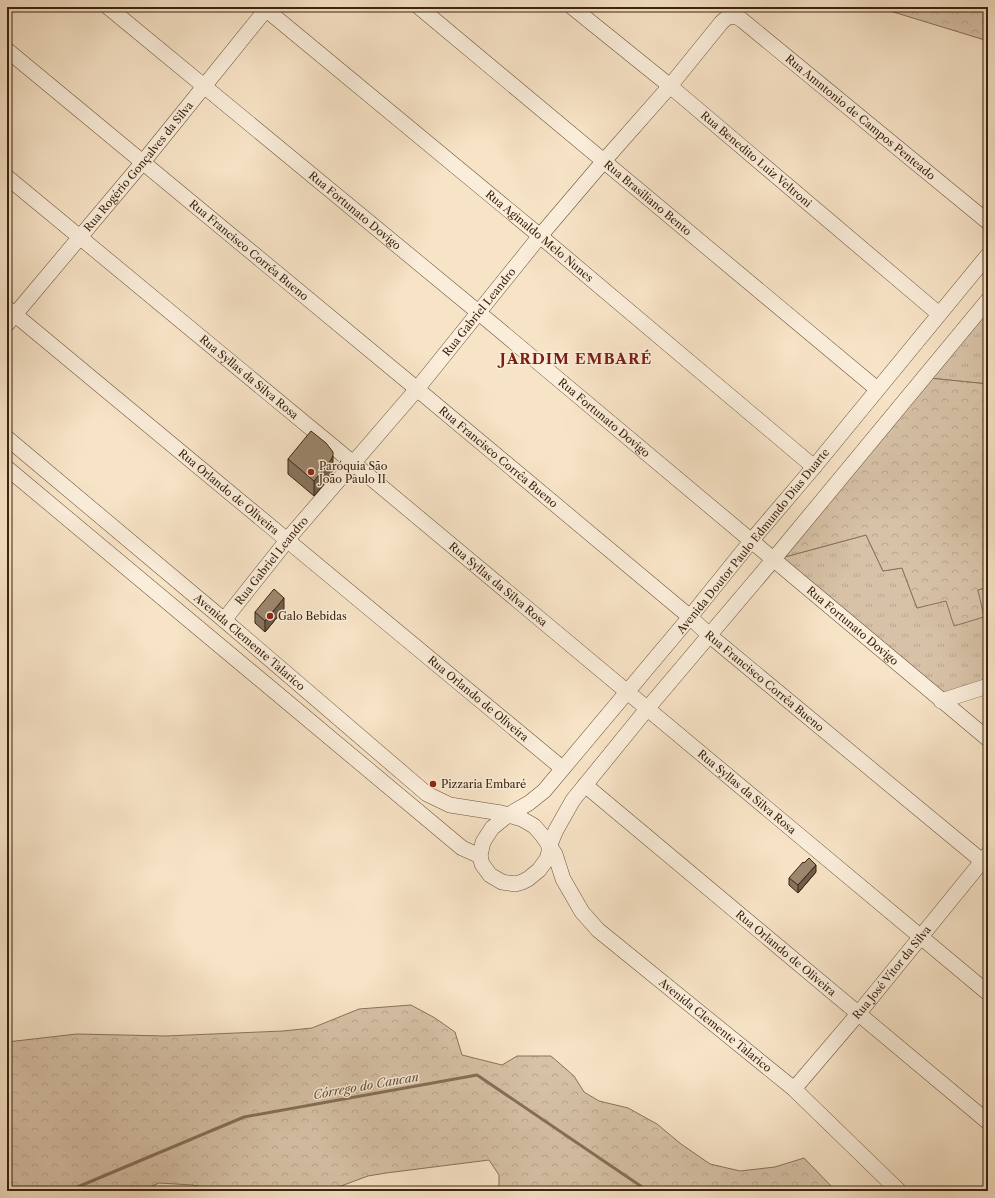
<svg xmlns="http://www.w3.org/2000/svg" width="995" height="1198" viewBox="0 0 995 1198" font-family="'Libre Caslon Text',serif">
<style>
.grass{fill:url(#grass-tufts);stroke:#89725a}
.forest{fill:url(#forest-crowns);stroke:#89725a}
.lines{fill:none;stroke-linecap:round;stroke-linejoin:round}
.stream{stroke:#856f57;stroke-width:3}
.minor-casing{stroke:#6a533c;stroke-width:16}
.minor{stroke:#faedda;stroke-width:15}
.wall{fill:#87745f;stroke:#3b230e}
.shaded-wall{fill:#6e5e4d;stroke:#3b230e}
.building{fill:#9d876e;stroke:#3b230e}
.poi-dot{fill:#8f2418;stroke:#faedda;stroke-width:1.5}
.labels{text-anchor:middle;stroke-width:3;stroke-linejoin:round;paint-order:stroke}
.street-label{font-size:11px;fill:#3b230e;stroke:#faedda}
.poi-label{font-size:11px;fill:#3b230e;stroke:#faedda;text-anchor:start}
.water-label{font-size:12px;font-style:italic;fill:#664f38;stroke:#faedda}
.district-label{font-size:15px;font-weight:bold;letter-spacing:1px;fill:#7a1f14;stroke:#faedda}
</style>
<defs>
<pattern id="grass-tufts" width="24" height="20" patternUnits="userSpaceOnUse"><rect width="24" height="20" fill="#d7c2a7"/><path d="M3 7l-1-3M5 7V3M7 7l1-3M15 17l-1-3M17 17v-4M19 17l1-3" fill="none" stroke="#b9a68f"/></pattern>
<pattern id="forest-crowns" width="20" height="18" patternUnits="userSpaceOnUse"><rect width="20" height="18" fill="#d7c2a7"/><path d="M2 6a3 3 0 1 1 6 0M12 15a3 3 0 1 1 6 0" fill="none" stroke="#b9a68f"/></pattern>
</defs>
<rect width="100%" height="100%" fill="#f7e3c6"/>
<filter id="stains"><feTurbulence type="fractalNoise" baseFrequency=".005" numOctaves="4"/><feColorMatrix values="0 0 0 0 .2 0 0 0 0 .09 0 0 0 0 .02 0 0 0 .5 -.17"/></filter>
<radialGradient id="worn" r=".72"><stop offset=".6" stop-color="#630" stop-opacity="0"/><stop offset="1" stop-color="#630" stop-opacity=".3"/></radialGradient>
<g class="grass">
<path d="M 988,306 L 988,384 L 929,378 Z"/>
<path d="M 866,535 L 883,571 L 902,568 L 917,608 L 988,587 L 988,682 L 957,692 L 941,693 L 781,558 Z"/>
</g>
<g class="forest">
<path d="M 877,7 L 988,7 L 988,41 Z"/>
<path d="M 929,378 L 988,384 L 988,587 L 978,590 L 984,617 L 954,626 L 946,601 L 917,608 L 902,568 L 883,571 L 866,535 L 781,558 Z"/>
<path d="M 411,1005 L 435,1018 L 455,1032 L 462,1055 L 502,1065 L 517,1056 L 551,1056 L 574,1076 L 584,1092 L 599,1101 L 628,1108 L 657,1124 L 681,1144 L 710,1164 L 740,1171 L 775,1167 L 804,1158 L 836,1191 L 492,1191 L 499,1185 L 499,1175 L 489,1160 L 386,1173 L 368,1176 L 341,1186 L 301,1190 L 227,1191 L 192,1185 L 159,1183 L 141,1191 L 7,1191 L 7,1042 L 77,1034 L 166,1036 L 283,1031 L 312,1028 L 359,1009 Z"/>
</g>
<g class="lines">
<path class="stream" d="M 68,1191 L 244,1117 L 477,1075 L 648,1191"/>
<g class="minor-casing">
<g id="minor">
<path id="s1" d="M 108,7 L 478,312 L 988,739"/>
<path id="s2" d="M 263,7 L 540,236 L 814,467"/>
<path id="s3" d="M 419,7 L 877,389"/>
<path id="s4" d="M 572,7 L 670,86 L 939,314"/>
<path id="s5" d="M 730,16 L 737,17 L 742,20 L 988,222"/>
<path id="s6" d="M 7,50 L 417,389 L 690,617 L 709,635 L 988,866"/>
<path id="s7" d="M 7,177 L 353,463 L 988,993"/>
<path d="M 988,255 L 814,467 L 752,540 L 690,617 L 544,791 L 529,803 L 508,815 L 492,828 L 483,842 L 480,856 L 482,864 L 490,875 L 502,882 L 515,884 L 522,882 L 528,879 L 539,870 L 547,859 L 549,852 L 549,847 L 556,830 L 573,800 L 647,709 L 773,560 L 988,300"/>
<path id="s8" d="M 7,308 L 562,768"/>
<path id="s9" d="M 7,324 L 143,162 L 268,7"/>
<path id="s10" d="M 7,438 L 224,620 L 427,794 L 450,805 L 501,813 L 522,819 L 534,826 L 542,835 L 555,854 L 563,879 L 582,912 L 598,930 L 794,1089 L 899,1191"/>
<path d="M 7,468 L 462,848 L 480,856"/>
<path id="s11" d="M 224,620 L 293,533 L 417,389 L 540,236 L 603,162 L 670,86 L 721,23 C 727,17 732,15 737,7"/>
<path d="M 941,701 L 988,686"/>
<path id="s12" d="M 585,785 L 988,1122"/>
<path id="s13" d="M 794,1089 L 858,1014 L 988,854"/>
</g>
</g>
<use href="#minor" class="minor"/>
</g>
<g class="wall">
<path d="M 288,459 L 333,470 L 329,478 L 314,496 L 288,474 Z"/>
<path d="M 284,609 L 265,632 L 255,623 L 255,612 Z"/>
<path d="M 816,872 L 798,893 L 789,885 L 789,878 Z"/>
</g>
<g class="shaded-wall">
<path d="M 333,456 L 333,470 L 329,478 L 314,496 L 314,481 Z"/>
<path d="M 284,598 L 284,609 L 265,632 L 265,621 Z"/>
<path d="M 816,865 L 816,872 L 798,893 L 798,885 Z"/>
</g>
<g class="building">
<path d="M 311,431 L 326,443 L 333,452 L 333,456 L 329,463 L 314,481 L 288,459 Z"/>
<path d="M 274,589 L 284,598 L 265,621 L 255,612 Z"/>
<path d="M 809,858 L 816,865 L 798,885 L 789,878 L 803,862 L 804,863 Z"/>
</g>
<g class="poi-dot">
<circle cx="311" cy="472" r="4"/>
<circle cx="270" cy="616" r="4"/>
<circle cx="433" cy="784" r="4"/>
</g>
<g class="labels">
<g class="street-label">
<text dy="4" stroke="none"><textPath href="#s5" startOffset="166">Rua Amntonio de Campos Penteado</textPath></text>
<text dy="4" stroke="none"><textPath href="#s4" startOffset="239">Rua Benedito Luiz Veltroni</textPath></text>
<text dy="4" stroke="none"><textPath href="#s9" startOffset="205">Rua Rogério Gonçalves da Silva</textPath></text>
<text dy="4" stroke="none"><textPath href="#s3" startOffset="298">Rua Brasiliano Bento</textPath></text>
<text dy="4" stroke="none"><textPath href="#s1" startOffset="320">Rua Fortunato Dovigo</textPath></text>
<text dy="4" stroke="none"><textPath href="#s2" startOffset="359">Rua Aginaldo Melo Nunes</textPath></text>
<text dy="4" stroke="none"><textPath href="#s6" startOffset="314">Rua Francisco Corrêa Bueno</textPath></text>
<text dy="4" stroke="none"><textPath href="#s11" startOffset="400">Rua Gabriel Leandro</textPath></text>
<text dy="4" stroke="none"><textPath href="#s7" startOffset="314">Rua Syllas da Silva Rosa</textPath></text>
<text dy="4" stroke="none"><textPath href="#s1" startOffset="644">Rua Fortunato Dovigo</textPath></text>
<text dy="4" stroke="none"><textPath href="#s6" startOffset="638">Rua Francisco Corrêa Bueno</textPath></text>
<text dy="4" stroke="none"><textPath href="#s8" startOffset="288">Rua Orlando de Oliveira</textPath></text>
<text transform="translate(753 541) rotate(-51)" y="4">Avenida Doutor Paulo Edmundo Dias Duarte</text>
<text dy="4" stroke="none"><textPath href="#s11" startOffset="76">Rua Gabriel Leandro</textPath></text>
<text dy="4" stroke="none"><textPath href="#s7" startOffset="638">Rua Syllas da Silva Rosa</textPath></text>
<text dy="4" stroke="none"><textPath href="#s1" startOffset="968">Rua Fortunato Dovigo</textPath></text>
<text dy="4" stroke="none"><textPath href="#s10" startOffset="317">Avenida Clemente Talarico</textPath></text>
<text dy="4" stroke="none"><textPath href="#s6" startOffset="986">Rua Francisco Corrêa Bueno</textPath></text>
<text dy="4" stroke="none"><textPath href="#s8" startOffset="612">Rua Orlando de Oliveira</textPath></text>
<text dy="4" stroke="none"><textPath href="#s7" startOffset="962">Rua Syllas da Silva Rosa</textPath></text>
<text dy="4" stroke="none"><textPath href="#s12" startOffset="262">Rua Orlando de Oliveira</textPath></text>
<text dy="4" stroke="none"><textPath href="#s13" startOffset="152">Rua José Vítor da Silva</textPath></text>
<text dy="4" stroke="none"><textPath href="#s10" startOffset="938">Avenida Clemente Talarico</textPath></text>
</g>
<g class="poi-label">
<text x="319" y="470">Paróquia São<tspan x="319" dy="13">João Paulo II</tspan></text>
<text x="278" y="620">Galo Bebidas</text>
<text x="441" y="788">Pizzaria Embaré</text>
</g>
<g class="water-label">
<text transform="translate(366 1086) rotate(-10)" y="4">Córrego do Cancan</text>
</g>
<g class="district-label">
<text x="576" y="364">JARDIM EMBARÉ</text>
</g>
</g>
<rect width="995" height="1198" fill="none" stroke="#f7e3c6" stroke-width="24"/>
<rect x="8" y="8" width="979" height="1182" fill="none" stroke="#3b230e" stroke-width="2"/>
<rect x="12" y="12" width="971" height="1174" fill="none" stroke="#3b230e"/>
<rect width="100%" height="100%" filter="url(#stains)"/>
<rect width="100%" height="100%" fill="url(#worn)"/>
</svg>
